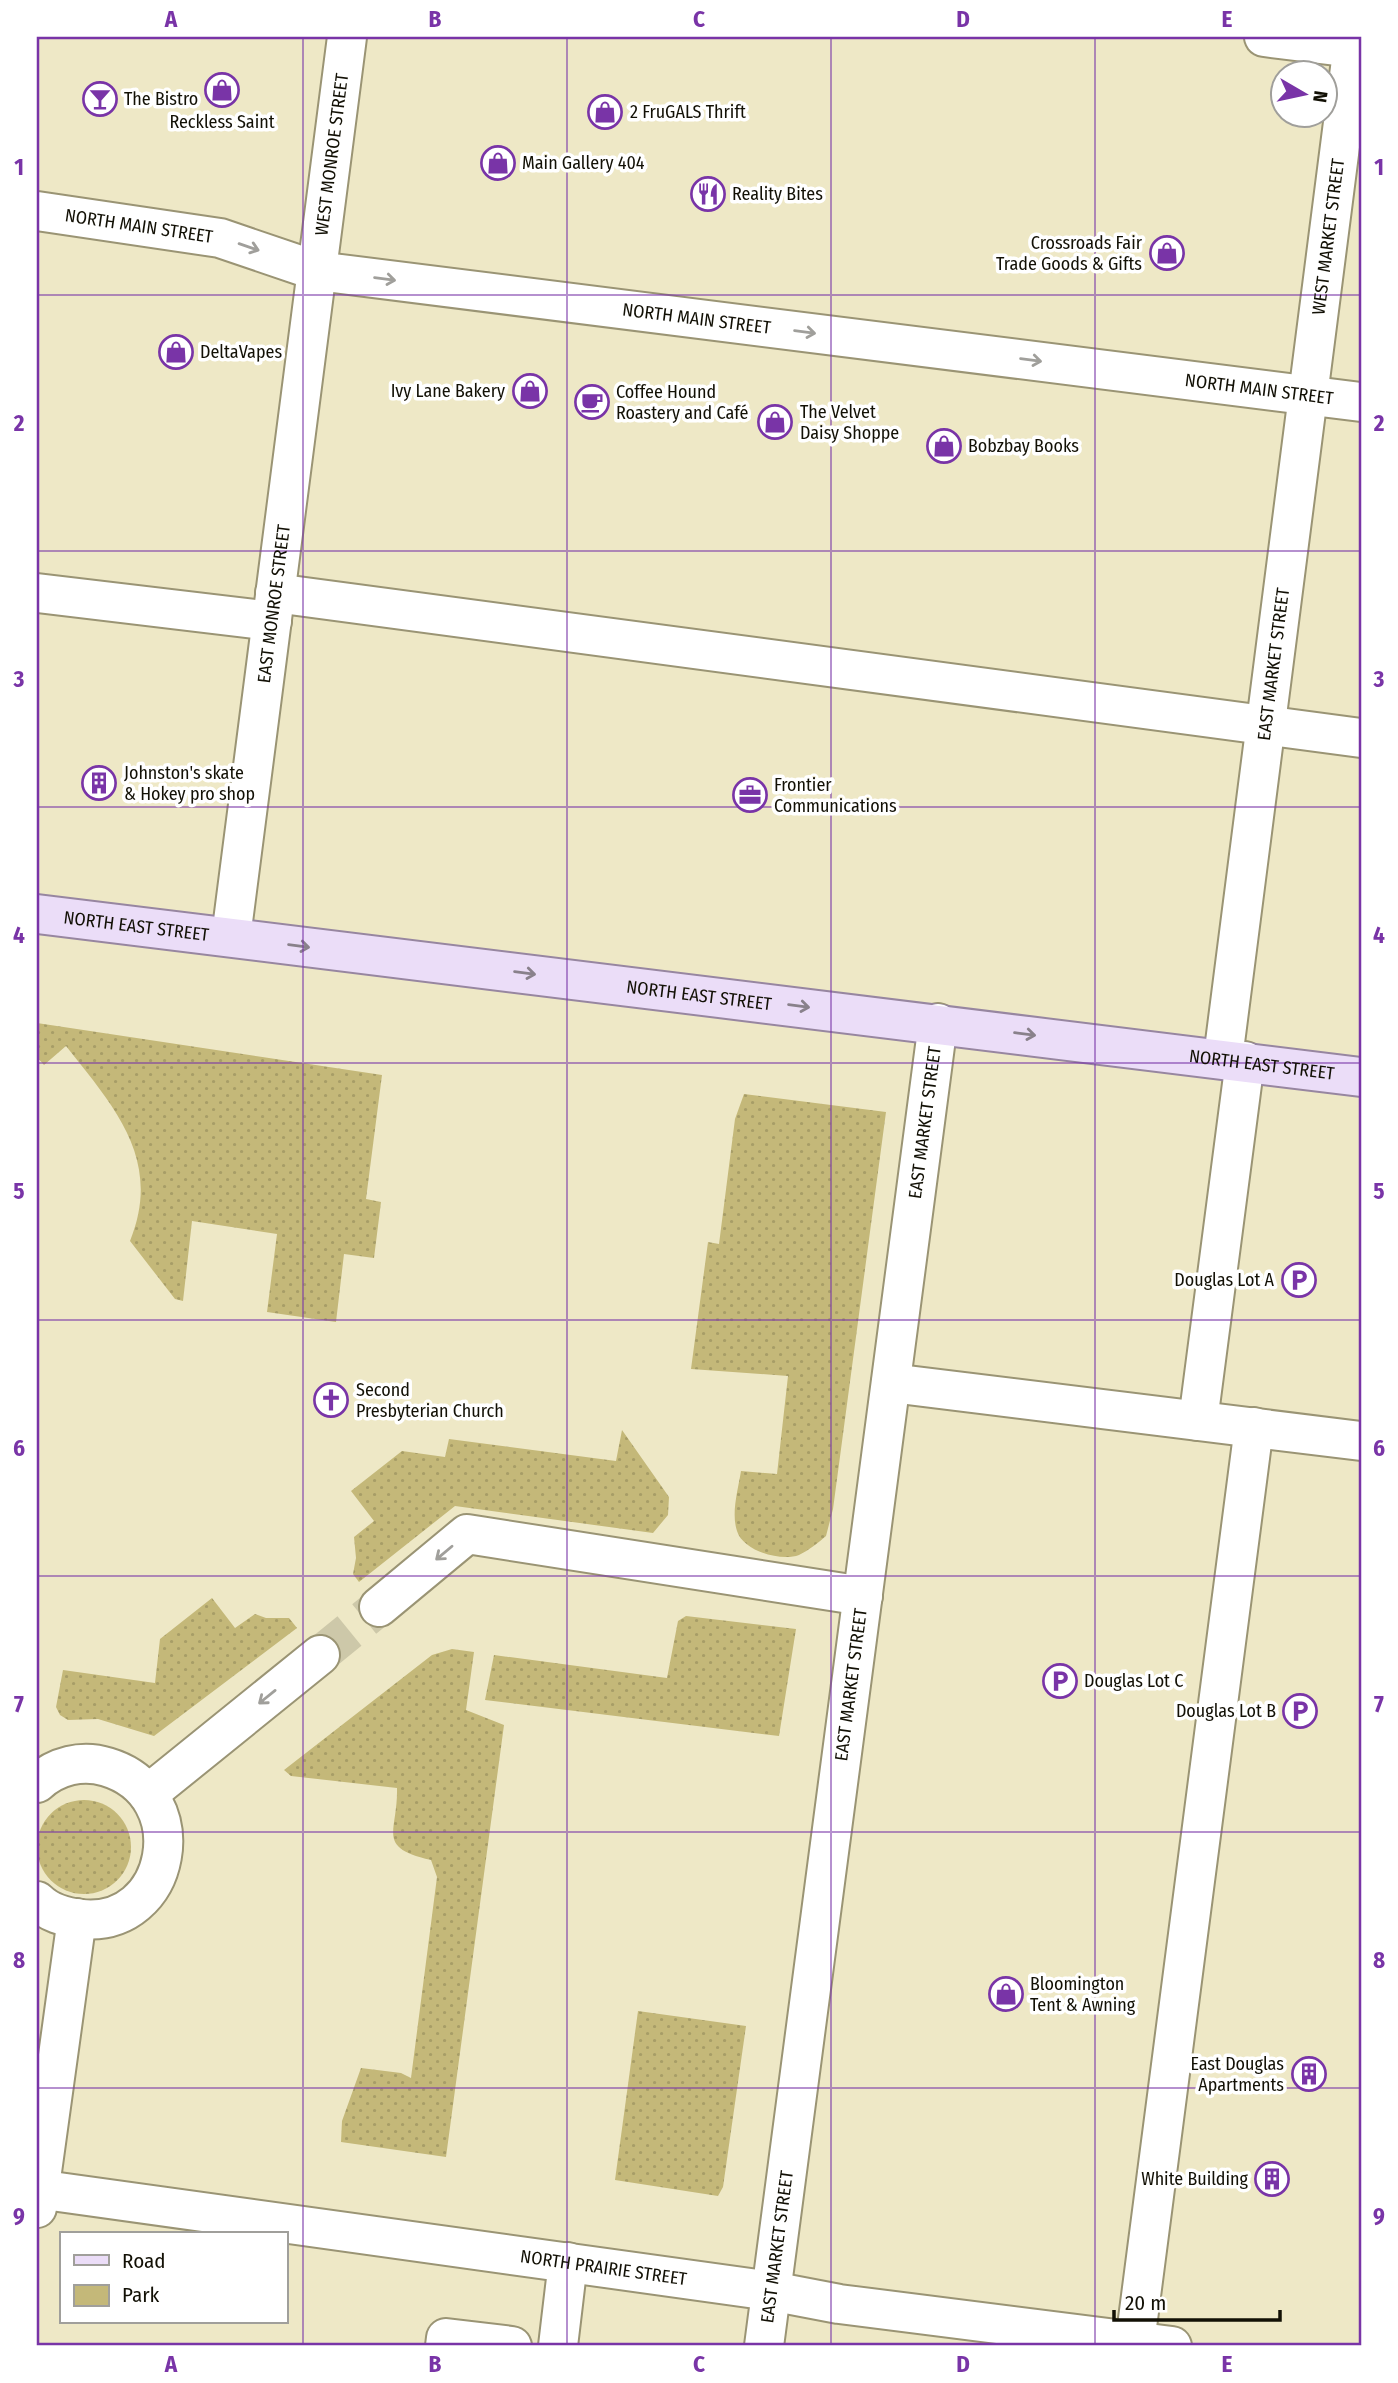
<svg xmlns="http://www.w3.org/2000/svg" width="1398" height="2383" viewBox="0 0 1398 2383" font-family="'Fira Sans Condensed',sans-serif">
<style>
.green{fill:url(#green-dots)}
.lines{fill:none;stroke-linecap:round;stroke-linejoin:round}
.minor-tunnel{stroke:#cdc8a9;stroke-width:38;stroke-dasharray:38 19;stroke-linecap:butt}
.minor-casing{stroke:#9a9474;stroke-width:42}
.major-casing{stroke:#9786a0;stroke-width:42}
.minor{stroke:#fff;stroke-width:38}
.major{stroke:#ebddf8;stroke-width:38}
.oneway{stroke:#a09f9b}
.oneway2{stroke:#89818b}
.grid{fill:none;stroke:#7934a7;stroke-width:2;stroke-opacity:0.55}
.labels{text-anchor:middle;stroke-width:7;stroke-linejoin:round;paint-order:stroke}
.poi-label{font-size:18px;fill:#121005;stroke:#fff;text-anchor:start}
.street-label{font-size:18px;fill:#121005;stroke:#fff}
.neatline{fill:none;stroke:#7934a7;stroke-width:2.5}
.grid-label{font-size:23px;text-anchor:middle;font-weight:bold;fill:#7934a7}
</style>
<defs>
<pattern id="green-dots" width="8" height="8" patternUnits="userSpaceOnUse" patternTransform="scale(1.75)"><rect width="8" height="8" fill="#c4b879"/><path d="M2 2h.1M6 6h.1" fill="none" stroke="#a79d67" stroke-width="1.8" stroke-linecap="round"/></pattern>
</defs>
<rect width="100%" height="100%" fill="#eee8c6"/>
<g class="green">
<path d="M 37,1023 L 382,1075 L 366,1199 L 381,1202 L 374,1258 L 344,1254 L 336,1322 L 267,1312 L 277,1234 L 192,1221 L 183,1301 L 175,1299 L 130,1241 C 163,1159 114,1107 66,1046 L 44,1065 L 37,1057 Z"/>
<path d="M 744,1094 L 886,1112 L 833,1509 L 826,1536 C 818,1543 809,1550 799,1555 C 781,1562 743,1551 737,1531 C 731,1513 738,1490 741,1471 L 777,1474 L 788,1376 L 691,1369 L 708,1242 L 719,1244 L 735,1119 Z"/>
<path d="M 622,1430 L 669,1497 L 668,1515 L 653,1533 L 455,1506 L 359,1582 L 353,1574 L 356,1558 L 354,1537 L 374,1521 L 351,1491 L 402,1451 L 445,1457 L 449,1439 L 616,1461 Z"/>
<path d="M 212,1598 L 235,1628 L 255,1614 L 266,1618 L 289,1618 L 297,1628 L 154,1736 L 98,1719 L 68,1720 L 60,1715 L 56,1707 L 63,1670 L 155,1683 L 160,1639 Z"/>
<path d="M 686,1616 L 796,1629 L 779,1736 L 485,1700 L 494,1655 L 667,1678 L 678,1621 Z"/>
<path d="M 452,1649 L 474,1652 L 466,1710 L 504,1725 L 446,2157 L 341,2142 L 342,2121 L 361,2068 L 401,2073 L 411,2078 L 437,1877 L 431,1860 C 375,1847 398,1833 397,1788 L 291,1776 L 284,1770 L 432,1655 Z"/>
<circle cx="84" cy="1847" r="47"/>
<path d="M 638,2011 L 746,2026 L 723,2187 L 718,2196 L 615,2180 Z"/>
</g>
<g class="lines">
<path class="minor-tunnel" d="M 320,1655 L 379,1607"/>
<g class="minor-casing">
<g id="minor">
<path d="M 1264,37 L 1361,49"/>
<path id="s1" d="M 37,211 L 220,238 L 317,271 L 1361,402"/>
<path d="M 37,593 L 272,621"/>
<path d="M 275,593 L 1361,738"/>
<path id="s2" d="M 231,937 L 347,37"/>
<path id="s3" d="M 1223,1058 L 1354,37"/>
<path d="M 891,1383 L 1361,1441"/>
<path d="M 1198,1421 L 1245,1061"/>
<path d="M 379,1607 L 467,1534 L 863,1596"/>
<path d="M 37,1783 C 56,1766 82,1759 107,1767 C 197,1794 172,1929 81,1919 C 64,1917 49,1913 37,1901"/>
<path d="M 148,1794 L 320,1655"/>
<path id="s4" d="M 37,2189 L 771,2291 L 839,2304 L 1172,2346"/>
<path d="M 37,2208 L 77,1918"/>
<path d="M 1135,2342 L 1254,1427"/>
<path d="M 445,2346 L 446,2338 L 512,2346"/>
<path d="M 558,2346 L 568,2262"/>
<path id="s5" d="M 764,2346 L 938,1023"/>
</g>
</g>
<g class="major-casing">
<g id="major">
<path id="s6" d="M 37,914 L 1361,1077"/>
</g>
</g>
<use href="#minor" class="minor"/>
<use href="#major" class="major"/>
</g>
<defs><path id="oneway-shaft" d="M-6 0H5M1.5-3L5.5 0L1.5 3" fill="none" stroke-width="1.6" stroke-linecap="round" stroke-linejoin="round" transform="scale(1.75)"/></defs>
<g class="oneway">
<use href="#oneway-shaft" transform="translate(249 247) rotate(19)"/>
<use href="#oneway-shaft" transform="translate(385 279) rotate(7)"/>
<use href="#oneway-shaft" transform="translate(805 332) rotate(7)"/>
<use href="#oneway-shaft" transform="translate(1031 360) rotate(7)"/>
<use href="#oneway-shaft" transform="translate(444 1553) rotate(140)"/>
<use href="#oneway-shaft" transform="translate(267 1697) rotate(141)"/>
</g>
<g class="oneway2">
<use href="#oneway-shaft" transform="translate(299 946) rotate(7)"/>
<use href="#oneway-shaft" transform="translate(525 973) rotate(7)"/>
<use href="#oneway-shaft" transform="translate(799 1006) rotate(7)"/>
<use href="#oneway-shaft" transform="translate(1025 1034) rotate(7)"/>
</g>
<path class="grid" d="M 303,37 L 303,2346M 567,37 L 567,2346M 831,37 L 831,2346M 1095,37 L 1095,2346M 37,295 L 1361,295M 37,551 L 1361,551M 37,807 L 1361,807M 37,1063 L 1361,1063M 37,1320 L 1361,1320M 37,1576 L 1361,1576M 37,1832 L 1361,1832M 37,2088 L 1361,2088"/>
<defs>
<g id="shop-ring" transform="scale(1.75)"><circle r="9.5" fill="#fff" stroke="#7934a7" stroke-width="1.5"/><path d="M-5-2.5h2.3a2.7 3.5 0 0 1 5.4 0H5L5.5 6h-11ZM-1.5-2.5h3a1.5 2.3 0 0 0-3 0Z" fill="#7934a7"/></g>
<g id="bar-ring" transform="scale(1.75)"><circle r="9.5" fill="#fff" stroke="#7934a7" stroke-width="1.5"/><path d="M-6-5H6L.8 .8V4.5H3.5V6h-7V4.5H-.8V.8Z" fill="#7934a7"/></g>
<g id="restaurant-ring" transform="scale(1.75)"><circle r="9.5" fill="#fff" stroke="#7934a7" stroke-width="1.5"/><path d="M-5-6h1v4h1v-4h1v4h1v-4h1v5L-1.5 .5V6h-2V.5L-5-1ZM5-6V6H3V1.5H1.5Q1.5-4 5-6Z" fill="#7934a7"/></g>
<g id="cafe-ring" transform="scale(1.75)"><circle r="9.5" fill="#fff" stroke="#7934a7" stroke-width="1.5"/><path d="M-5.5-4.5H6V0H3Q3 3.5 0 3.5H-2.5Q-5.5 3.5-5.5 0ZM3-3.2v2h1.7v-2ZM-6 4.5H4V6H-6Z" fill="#7934a7"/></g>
<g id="building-ring" transform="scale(1.75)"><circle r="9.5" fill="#fff" stroke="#7934a7" stroke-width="1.5"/><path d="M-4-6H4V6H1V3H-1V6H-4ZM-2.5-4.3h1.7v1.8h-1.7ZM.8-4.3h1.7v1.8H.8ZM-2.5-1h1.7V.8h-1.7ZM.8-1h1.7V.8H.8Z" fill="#7934a7"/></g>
<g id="office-ring" transform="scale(1.75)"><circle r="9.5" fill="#fff" stroke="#7934a7" stroke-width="1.5"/><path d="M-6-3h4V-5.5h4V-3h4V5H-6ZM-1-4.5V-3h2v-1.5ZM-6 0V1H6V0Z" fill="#7934a7"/></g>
<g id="parking-ring" transform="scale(1.75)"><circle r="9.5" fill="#fff" stroke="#7934a7" stroke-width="1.5"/><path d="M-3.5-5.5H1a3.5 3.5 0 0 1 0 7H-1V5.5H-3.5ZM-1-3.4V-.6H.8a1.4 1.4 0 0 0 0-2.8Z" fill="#7934a7"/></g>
<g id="church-ring" transform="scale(1.75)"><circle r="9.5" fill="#fff" stroke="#7934a7" stroke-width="1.5"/><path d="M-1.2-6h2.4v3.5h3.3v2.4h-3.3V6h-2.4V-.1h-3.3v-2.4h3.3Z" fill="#7934a7"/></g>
</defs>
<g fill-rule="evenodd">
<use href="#shop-ring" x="222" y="90"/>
<use href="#bar-ring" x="100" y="99"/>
<use href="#shop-ring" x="605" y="112"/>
<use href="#shop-ring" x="498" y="163"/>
<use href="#restaurant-ring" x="708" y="194"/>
<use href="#shop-ring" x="1167" y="253"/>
<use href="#shop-ring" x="176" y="352"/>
<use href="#shop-ring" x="530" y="391"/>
<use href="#cafe-ring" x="592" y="402"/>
<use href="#shop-ring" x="775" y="422"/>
<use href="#shop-ring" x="944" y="446"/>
<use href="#building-ring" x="99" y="783"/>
<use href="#office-ring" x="750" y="795"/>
<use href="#parking-ring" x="1299" y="1280"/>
<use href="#church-ring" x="331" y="1400"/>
<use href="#parking-ring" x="1060" y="1681"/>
<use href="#parking-ring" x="1300" y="1711"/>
<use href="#shop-ring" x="1006" y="1994"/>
<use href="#building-ring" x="1309" y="2074"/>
<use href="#building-ring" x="1272" y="2179"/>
</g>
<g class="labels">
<g class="poi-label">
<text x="124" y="105">The Bistro</text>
<text x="630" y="118">2 FruGALS Thrift</text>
<text x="222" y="128" text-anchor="middle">Reckless Saint</text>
<text x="522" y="169">Main Gallery 404</text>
<text x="732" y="200">Reality Bites</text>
<text x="1142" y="249" text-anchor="end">Crossroads Fair<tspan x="1142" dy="21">Trade Goods &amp; Gifts</tspan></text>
<text x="200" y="358">DeltaVapes</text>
<text x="505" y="397" text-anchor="end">Ivy Lane Bakery</text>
<text x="616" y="398">Coffee Hound<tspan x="616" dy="21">Roastery and Café</tspan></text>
<text x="800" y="418">The Velvet<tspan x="800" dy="21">Daisy Shoppe</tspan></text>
<text x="968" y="452">Bobzbay Books</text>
<text x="124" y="779">Johnston's skate<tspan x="124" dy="21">&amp; Hokey pro shop</tspan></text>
<text x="774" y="791">Frontier<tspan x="774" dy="21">Communications</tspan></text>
<text x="1274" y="1286" text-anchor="end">Douglas Lot A</text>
<text x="356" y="1396">Second<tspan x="356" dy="21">Presbyterian Church</tspan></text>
<text x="1084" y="1687">Douglas Lot C</text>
<text x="1276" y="1717" text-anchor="end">Douglas Lot B</text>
<text x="1030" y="1990">Bloomington<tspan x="1030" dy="21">Tent &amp; Awning</tspan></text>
<text x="1284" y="2070" text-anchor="end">East Douglas<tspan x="1284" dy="21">Apartments</tspan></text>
<text x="1248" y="2185" text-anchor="end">White Building</text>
</g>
<g class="street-label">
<text dy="6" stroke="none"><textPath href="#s2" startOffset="789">WEST MONROE STREET</textPath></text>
<text dy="6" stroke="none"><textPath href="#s1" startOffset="103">NORTH MAIN STREET</textPath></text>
<text dy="6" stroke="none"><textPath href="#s3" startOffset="828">WEST MARKET STREET</textPath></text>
<text dy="6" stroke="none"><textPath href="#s1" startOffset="670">NORTH MAIN STREET</textPath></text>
<text dy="6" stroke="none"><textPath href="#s1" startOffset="1237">NORTH MAIN STREET</textPath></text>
<text dy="6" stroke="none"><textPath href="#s2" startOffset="336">EAST MONROE STREET</textPath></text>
<text dy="6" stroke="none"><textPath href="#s3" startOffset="397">EAST MARKET STREET</textPath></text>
<text dy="6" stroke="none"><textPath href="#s6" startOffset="100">NORTH EAST STREET</textPath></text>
<text dy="6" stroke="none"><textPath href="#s6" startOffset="667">NORTH EAST STREET</textPath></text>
<text dy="6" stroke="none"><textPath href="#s6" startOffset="1234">NORTH EAST STREET</textPath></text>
<text dy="6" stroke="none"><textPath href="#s5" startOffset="1234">EAST MARKET STREET</textPath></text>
<text dy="6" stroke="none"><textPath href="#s5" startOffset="667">EAST MARKET STREET</textPath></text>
<text dy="6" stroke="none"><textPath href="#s5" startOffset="100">EAST MARKET STREET</textPath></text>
<text dy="6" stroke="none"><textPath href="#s4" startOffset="572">NORTH PRAIRIE STREET</textPath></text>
</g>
</g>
<rect width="1398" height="2383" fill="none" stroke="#ffffff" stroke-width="77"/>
<rect x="60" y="2232" width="228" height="91" fill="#ffffff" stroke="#a09f9b" stroke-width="2"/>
<rect x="74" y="2255" width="35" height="10" fill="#ebddf8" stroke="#a09f9b" stroke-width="2"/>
<text x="122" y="2268" font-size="21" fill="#121005">Road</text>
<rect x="74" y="2285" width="35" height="21" fill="#c4b879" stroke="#a09f9b" stroke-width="2"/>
<text x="122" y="2302" font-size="21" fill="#121005">Park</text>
<g transform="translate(1304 94) rotate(99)"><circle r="33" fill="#ffffff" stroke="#a09f9b" stroke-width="2"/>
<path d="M0-5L12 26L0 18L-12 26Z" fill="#7934a7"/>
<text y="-10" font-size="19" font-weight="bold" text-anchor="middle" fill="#121005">N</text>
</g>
<path d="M1114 2310v10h166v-10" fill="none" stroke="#121005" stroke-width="3.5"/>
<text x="1125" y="2310" font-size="21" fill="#121005" stroke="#ffffff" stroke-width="5" paint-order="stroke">20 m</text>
<rect x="38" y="38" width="1322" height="2306" class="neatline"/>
<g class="grid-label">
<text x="171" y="27">A</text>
<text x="435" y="27">B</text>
<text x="699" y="27">C</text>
<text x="963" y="27">D</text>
<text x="1227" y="27">E</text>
<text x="19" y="175">1</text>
<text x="1379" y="175">1</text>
<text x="19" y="431">2</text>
<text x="1379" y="431">2</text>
<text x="19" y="687">3</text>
<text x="1379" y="687">3</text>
<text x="19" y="943">4</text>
<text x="1379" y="943">4</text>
<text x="19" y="1199">5</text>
<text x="1379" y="1199">5</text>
<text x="19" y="1456">6</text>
<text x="1379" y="1456">6</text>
<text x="19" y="1712">7</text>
<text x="1379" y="1712">7</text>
<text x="19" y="1968">8</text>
<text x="1379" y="1968">8</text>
<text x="19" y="2224">9</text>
<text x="1379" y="2224">9</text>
<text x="171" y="2372">A</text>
<text x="435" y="2372">B</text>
<text x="699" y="2372">C</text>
<text x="963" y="2372">D</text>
<text x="1227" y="2372">E</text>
</g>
</svg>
